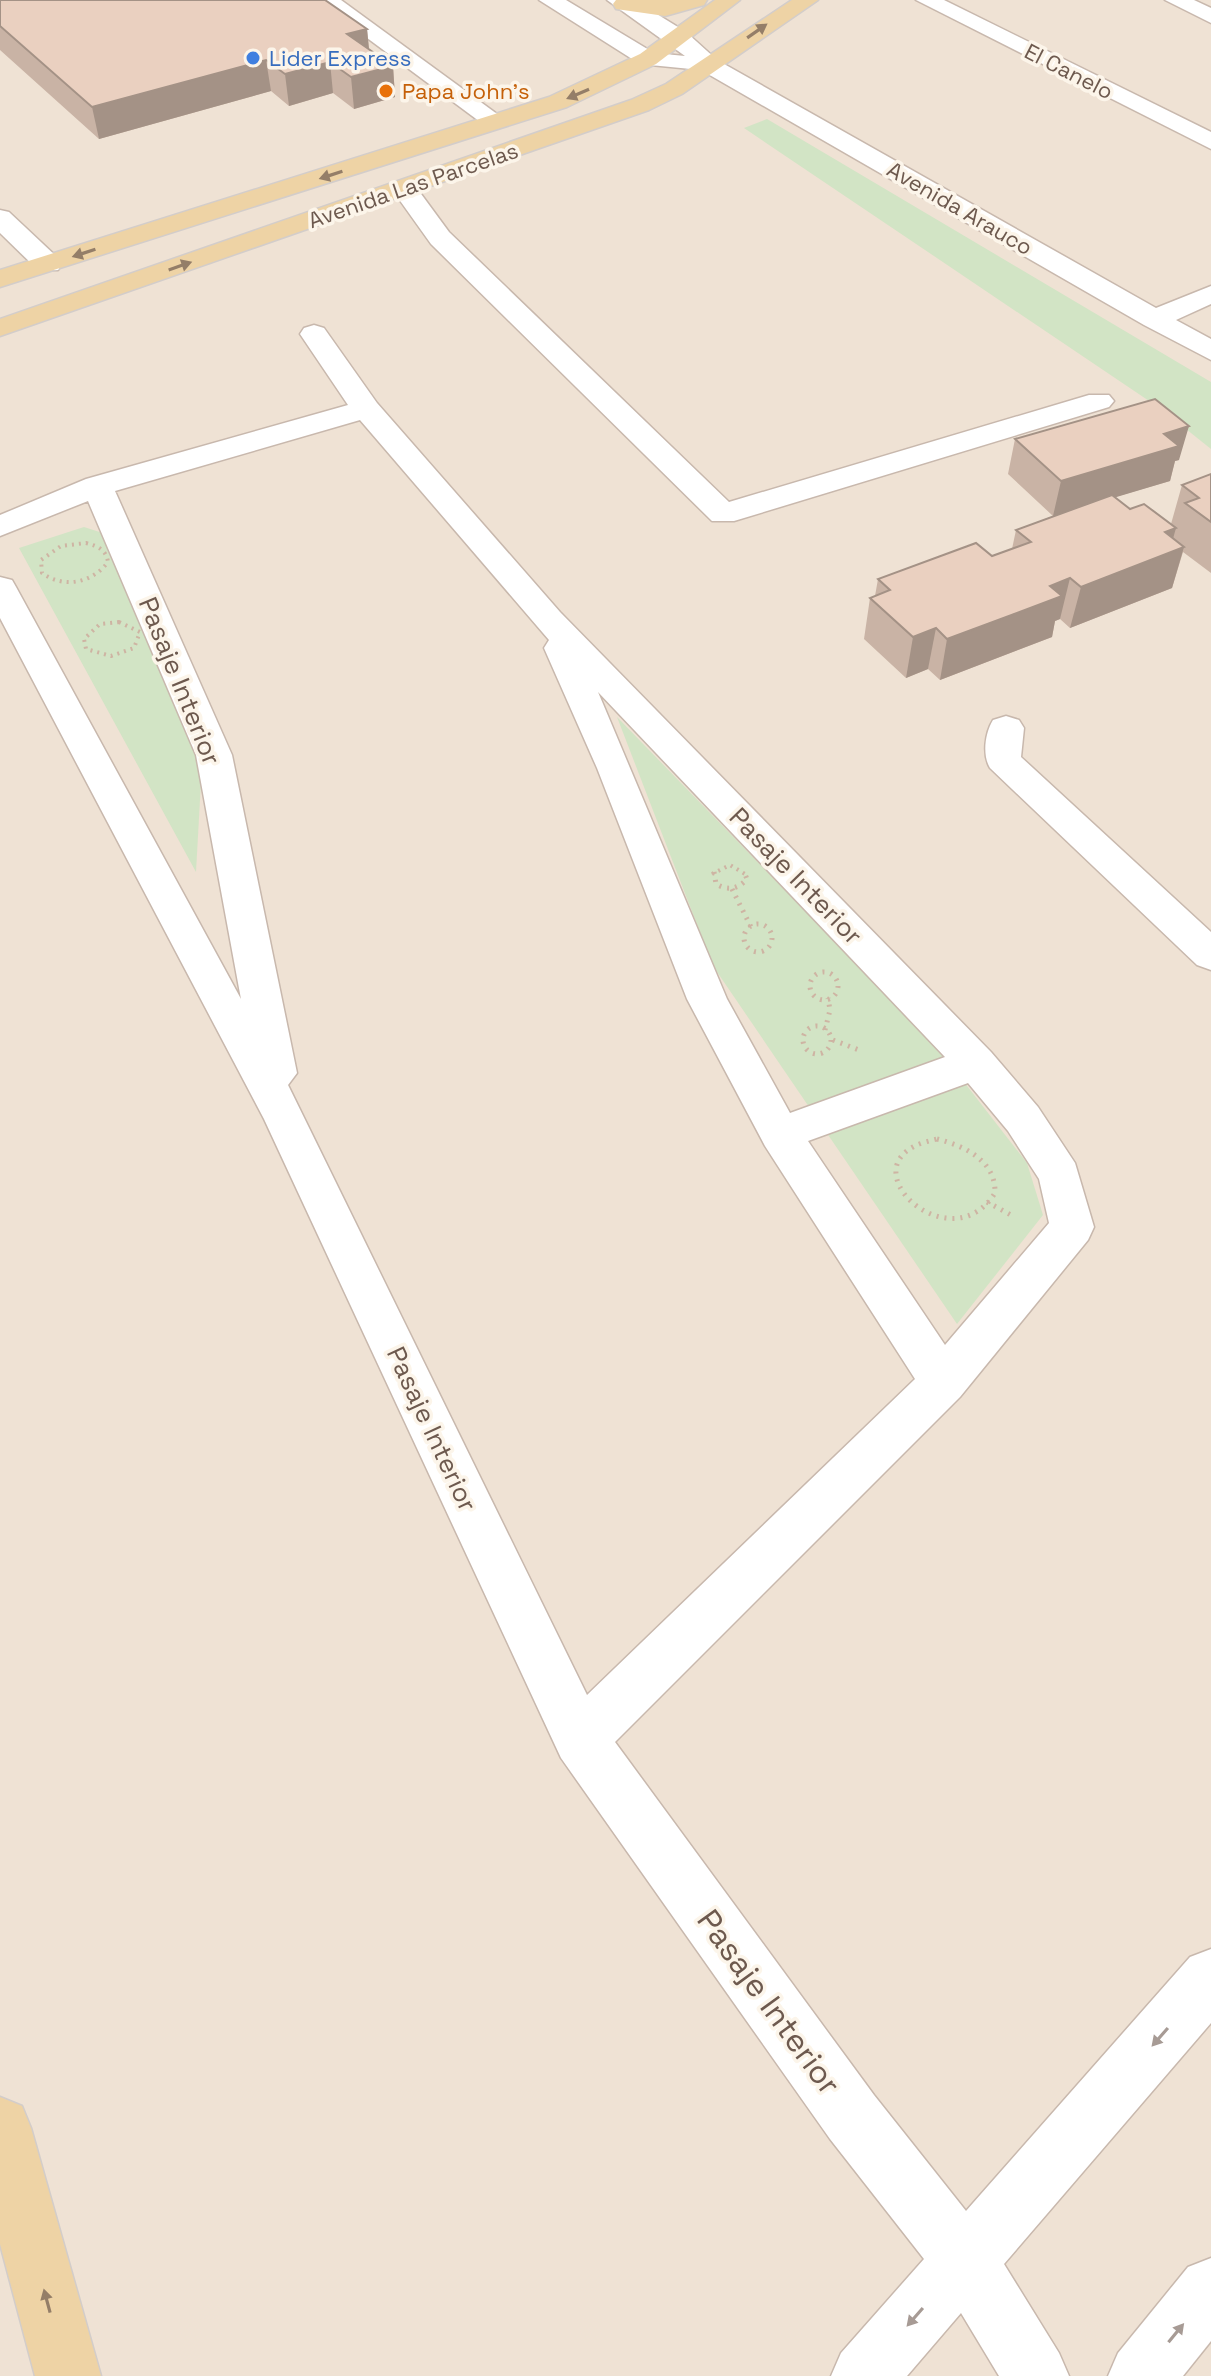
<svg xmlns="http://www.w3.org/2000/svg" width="1211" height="2376" viewBox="0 0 1211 2376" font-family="'Space Grotesk',sans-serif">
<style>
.residential{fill:#efe2d4}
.green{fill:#d2e4c5}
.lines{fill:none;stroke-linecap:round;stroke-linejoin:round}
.minor-casing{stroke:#c8b8ad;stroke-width:3}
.major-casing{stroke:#d3cdca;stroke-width:3}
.path-far1{stroke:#ceb4a3;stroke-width:4;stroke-dasharray:2 5;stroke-linecap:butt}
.path{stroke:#ceb4a3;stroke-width:5;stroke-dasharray:2 6;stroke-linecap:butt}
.minor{fill:#fff;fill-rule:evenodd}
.major{fill:#eed3a5;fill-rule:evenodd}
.wall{fill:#c9b3a5}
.shaded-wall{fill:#a49286}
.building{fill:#ead0c0;stroke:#a49286;stroke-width:2}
.oneway{fill:#947e68}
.oneway2{fill:#a79b95}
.shop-dot{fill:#3f7fe0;stroke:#fcf5ea;stroke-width:3}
.food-dot{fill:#e8710a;stroke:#fcf5ea;stroke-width:3}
.labels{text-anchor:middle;stroke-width:7;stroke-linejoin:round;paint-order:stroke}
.far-shop-label{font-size:22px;fill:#366cbe;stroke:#fcf5ea;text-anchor:start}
.far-street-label{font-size:22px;fill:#6d594e;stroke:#fcf5ea}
.far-food-label{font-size:22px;fill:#c56008;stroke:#fcf5ea;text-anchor:start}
.street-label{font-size:26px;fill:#6d594e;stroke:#fcf5ea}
.near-street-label{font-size:32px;fill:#6d594e;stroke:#fcf5ea}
</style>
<rect width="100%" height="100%" fill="#f8f0e4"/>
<rect class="residential" x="0" y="0" width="1211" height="2376"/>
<g class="green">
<path d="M 767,119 L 1211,382 L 1211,449 L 1161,409 L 744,128 Z"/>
<path d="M 84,527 L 112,536 L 202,764 L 196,872 L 19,548 Z"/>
<path d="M 617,717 L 936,1046 L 1027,1163 L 1043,1215 L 957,1324 L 713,966 Z"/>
</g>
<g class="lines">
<g class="minor-casing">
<g id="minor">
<path d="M 316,0 L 341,0 L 508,122 L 496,129 L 487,127 Z"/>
<path d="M 539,0 L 566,0 L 654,53 L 685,56 L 607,0 L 634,0 L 686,32 L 717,60 L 1156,308 L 1211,286 L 1211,304 L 1176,320 L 1211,339 L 1211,360 L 1144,325 L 701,70 L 640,64 Z"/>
<path d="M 916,0 L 944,0 L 1211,132 L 1211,149 Z"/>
<path d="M 1165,0 L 1194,0 L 1211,8 L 1211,23 Z"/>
<path d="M 404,180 L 413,183 L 449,232 L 729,502 L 1089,395 L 1109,395 L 1114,401 L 1109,407 L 734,521 L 712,521 L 431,244 L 391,188 Z"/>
<path d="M 0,210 L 9,212 L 58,258 L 62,264 L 58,270 L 38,270 L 0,233 Z"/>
<path d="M 314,325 L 324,328 L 377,403 L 560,612 L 991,1052 L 1038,1107 L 1075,1163 L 1094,1227 L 1088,1240 L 960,1397 L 615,1742 L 874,2095 L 966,2211 L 1190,1957 L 1211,1949 L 1211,2023 L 1004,2264 L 1059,2353 L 1069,2376 L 999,2376 L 961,2313 L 907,2376 L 831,2376 L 841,2353 L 924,2259 L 830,2139 L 561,1758 L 264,1119 L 0,618 L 0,577 L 12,580 L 16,587 L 241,999 L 196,755 L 88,501 L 0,536 L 0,515 L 86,479 L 348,405 L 300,334 L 304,328 ZM 360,420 L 549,640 L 544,648 L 597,768 L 687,999 L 765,1146 L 915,1379 L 587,1695 L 288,1085 L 297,1073 L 232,755 L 115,491 ZM 598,692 L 945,1057 L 790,1113 L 727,999 ZM 968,1083 L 1008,1131 L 1039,1179 L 1049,1223 L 945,1345 L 808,1141 Z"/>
<path d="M 1006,716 L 1019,720 L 1024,728 L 1021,757 L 1211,932 L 1211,970 L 1197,965 L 990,768 C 982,755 985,733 993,720 Z"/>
<path d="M 1211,2258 L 1211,2341 L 1183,2376 L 1108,2376 L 1118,2353 L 1188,2267 Z"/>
</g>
</g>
<g class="major-casing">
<g id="major">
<path d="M 616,0 L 707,0 L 704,5 L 665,16 L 616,9 L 613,4 Z"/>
<path d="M 715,0 L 740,0 L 656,64 L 567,107 L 0,287 L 0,270 L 549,97 L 640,54 Z"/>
<path d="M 792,0 L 818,0 L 682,94 L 649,110 L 0,336 L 0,319 L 631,100 L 666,84 Z"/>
<path d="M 0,2097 L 22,2106 L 31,2128 L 101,2376 L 35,2376 L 0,2244 Z"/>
</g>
</g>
<g class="path-far1">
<path d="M 86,543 C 97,546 106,549 108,562 C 92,583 64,589 42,573 L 41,560 L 61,546 Z"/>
<path d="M 119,622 L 140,632 L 134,648 L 111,656 L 86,649 L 84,639 L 100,624 Z"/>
<path d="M 712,874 L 730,865 L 745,874"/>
</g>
<g class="path">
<path d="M 714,872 L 716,884 C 728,891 738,889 747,879 L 744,872"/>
<path d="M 732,889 L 751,927"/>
<circle cx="758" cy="938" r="14"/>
<circle cx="824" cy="986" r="14"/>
<circle cx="817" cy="1040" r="14"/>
<path d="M 825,1030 L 830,1010 L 828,998"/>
<path d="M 833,1040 L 859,1050"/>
<path d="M 937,1139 C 965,1146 996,1161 995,1193 C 953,1260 857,1177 913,1147 C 920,1143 929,1141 937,1139 Z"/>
<path d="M 987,1202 L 1011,1215"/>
</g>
<use href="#minor" class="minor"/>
<use href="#major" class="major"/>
</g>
<g class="wall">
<path d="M 0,0 L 367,29 L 369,49 L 393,66 L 395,97 L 354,109 L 333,93 L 289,106 L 271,91 L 99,139 L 0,50 Z"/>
<path d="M 1015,439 L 1179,460 L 1175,461 L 1170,481 L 1115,497 L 1130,509 L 1171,524 L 1182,485 L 1211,474 L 1211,573 L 1183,552 L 1172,588 L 1070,628 L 1060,619 L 1055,621 L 1052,637 L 940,680 L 928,669 L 906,678 L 864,639 L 870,598 L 875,596 L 878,579 L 992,556 L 1012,549 L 1016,530 L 1053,516 L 1008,474 Z"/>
</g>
<g class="shaded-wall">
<path d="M 367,29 L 370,60 L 347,34 Z"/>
<path d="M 266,60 L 271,91 L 99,139 L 92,107 Z"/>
<path d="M 330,62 L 333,93 L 289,106 L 285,74 Z"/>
<path d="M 393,66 L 395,97 L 354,109 L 351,77 Z"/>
<path d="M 1189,426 L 1179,460 L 1175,461 L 1170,481 L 1053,516 L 1061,481 L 1164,434 Z"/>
<path d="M 1176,528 L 1169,553 L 1184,547 L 1172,588 L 1070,628 L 1081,587 L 1165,532 Z"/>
<path d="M 1070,578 L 1060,619 L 1055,621 L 1052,637 L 940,680 L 947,639 L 1050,586 Z"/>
<path d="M 936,628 L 928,669 L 906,678 L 913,637 Z"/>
</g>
<g class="building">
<path d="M 0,0 L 325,0 L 367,29 L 347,34 L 393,66 L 351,77 L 330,62 L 285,74 L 266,60 L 92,107 L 0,26 Z"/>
<path d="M 1155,399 L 1189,426 L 1164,434 L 1179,446 L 1061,481 L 1015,439 Z"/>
<path d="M 1211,474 L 1211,522 L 1185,503 L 1199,498 L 1182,485 Z"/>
<path d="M 1112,495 L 1130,509 L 1144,504 L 1176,528 L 1165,532 L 1184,547 L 1081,587 L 1070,578 L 1050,586 L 1062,596 L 947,639 L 936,628 L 913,637 L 870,598 L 890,590 L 878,579 L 976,543 L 992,556 L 1031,542 L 1016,530 Z"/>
</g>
<defs><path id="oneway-solid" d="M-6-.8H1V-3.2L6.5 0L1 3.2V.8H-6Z" transform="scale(2)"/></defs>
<g class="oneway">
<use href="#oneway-solid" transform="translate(757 31) rotate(-35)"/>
<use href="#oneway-solid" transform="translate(578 94) rotate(157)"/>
<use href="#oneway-solid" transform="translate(331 175) rotate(162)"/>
<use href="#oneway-solid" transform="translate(84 253) rotate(162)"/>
<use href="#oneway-solid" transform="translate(180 266) rotate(-19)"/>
<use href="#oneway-solid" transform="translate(47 2301) rotate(-105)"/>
</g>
<g class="oneway2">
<use href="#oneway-solid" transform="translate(1160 2037) rotate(131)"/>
<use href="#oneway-solid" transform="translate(915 2317) rotate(131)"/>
<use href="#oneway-solid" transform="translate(1176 2333) rotate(-51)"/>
</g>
<circle class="shop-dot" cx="253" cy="58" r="8"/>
<circle class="food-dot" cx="386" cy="91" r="8"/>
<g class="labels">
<g class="far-shop-label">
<text x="269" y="66">Lider Express</text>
</g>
<g class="far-street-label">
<text transform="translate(1069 71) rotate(27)" y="8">El Canelo</text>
<text transform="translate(413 185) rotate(-19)" y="8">Avenida Las Parcelas</text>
<text transform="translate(960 208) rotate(30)" y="8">Avenida Arauco</text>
</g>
<g class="far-food-label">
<text x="402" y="99">Papa John's</text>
</g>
<g class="street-label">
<text transform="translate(180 681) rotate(68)" y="9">Pasaje Interior</text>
<text transform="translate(796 876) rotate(46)" y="9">Pasaje Interior</text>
<text transform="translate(432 1429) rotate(65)" y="9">Pasaje Interior</text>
</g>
<g class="near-street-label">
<text transform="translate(769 2002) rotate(54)" y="11">Pasaje Interior</text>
</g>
</g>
</svg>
